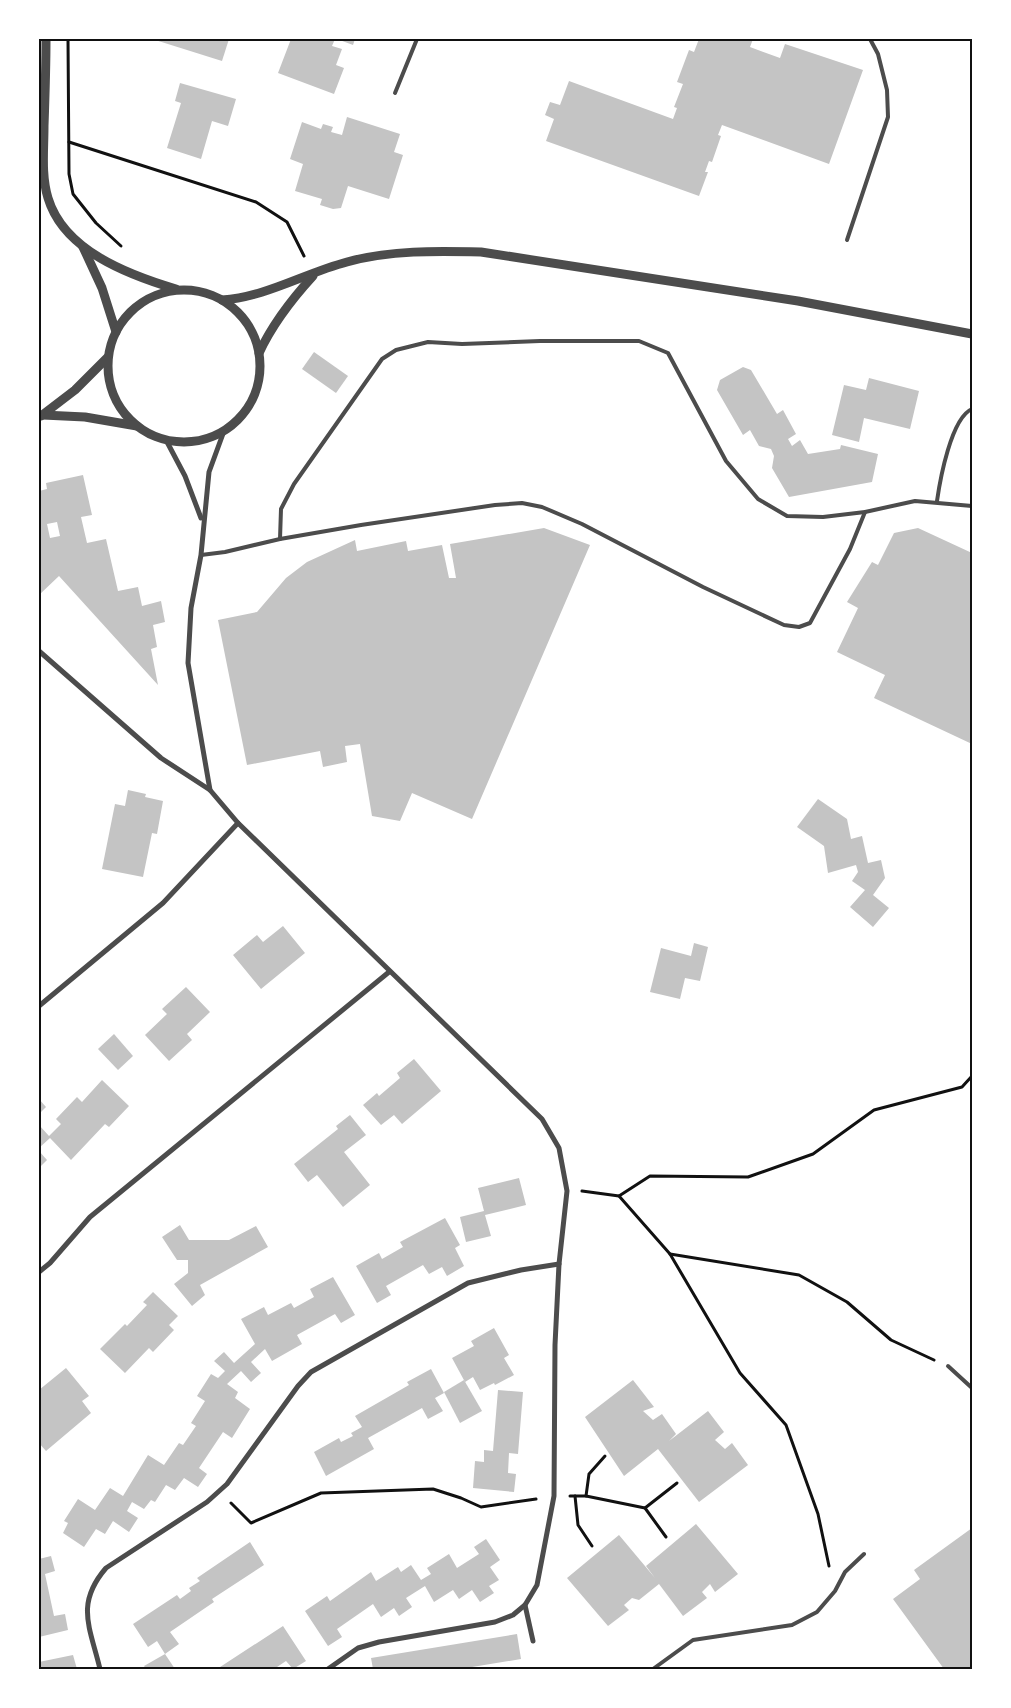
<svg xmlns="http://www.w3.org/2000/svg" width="1011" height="1708" viewBox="0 0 1011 1708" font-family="Mulish,sans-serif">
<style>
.building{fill:#c4c4c4;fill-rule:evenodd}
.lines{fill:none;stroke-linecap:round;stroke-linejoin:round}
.path{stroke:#111;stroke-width:3}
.service{stroke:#4c4c4c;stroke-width:4}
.minor{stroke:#4c4c4c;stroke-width:5}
.tertiary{stroke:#4c4c4c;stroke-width:9}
.neatline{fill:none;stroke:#111;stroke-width:2}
</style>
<rect width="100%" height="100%" fill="#fff"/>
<g class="building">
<path d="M 152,39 L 229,39 L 222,61 Z"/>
<path d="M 291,39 L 335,39 L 332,46 L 342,49 L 336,65 L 344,68 L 334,94 L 278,73 Z"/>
<path d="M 337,39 L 355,39 L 353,45 Z"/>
<path d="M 699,39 L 753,39 L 750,47 L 780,58 L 785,44 L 863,70 L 829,164 L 722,125 L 718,135 L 721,136 L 712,162 L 709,161 L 705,172 L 708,172 L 699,196 L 546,141 L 554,119 L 545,115 L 550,102 L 560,105 L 569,81 L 673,119 L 677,108 L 674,107 L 683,84 L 677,82 L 689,50 L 694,52 Z"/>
<path d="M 180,83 L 236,99 L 228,126 L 212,121 L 201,159 L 167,148 L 181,103 L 175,101 Z"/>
<path d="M 347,117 L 400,134 L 394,152 L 403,155 L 389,199 L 348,186 L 341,208 L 333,209 L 320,205 L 322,199 L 295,191 L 303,164 L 290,159 L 302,122 L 321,129 L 323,124 L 333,127 L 331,132 L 342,135 Z"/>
<path d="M 314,352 L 348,376 L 336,393 L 302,369 Z"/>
<path d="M 743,367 L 751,370 L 777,414 L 783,410 L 796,434 L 788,439 L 792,446 L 800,440 L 808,454 L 840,449 L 841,445 L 878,454 L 872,482 L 789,497 L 772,468 L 774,456 L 771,449 L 759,446 L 750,430 L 743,435 L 717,390 L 720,380 Z"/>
<path d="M 869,378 L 919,391 L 910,429 L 864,418 L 859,442 L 832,435 L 844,385 L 866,390 Z"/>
<path d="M 83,475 L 92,515 L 81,517 L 87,543 L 106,539 L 118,591 L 138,587 L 142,606 L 161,601 L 165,622 L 153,625 L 157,647 L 151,649 L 158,685 L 59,576 L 39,595 L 39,559 L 41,557 L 39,554 L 39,491 L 47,489 L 46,483 ZM 57,522 L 60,536 L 50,538 L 47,524 Z"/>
<path d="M 544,528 L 590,545 L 472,819 L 412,793 L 400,821 L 372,816 L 360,744 L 345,746 L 347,762 L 323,767 L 320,751 L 247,765 L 218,620 L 257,612 L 286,578 L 307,562 L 355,540 L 357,551 L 406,541 L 408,551 L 442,545 L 449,578 L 456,578 L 450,544 Z"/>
<path d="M 918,528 L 972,553 L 972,744 L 874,698 L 885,675 L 837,652 L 858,608 L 847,602 L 872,562 L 878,565 L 894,533 Z"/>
<path d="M 128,790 L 146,794 L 145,797 L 163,801 L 157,834 L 152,833 L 143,877 L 102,869 L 115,804 L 125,806 Z"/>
<path d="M 818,799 L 847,819 L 851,839 L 862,836 L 868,863 L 881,860 L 885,878 L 873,895 L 889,908 L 873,927 L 850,907 L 865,890 L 852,881 L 858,872 L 856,865 L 828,873 L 824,846 L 797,827 Z"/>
<path d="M 283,926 L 305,953 L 261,989 L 233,955 L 257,935 L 263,942 Z"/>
<path d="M 694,943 L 708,947 L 700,981 L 685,978 L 680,999 L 650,992 L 661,948 L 691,956 Z"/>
<path d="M 186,987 L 210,1012 L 187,1034 L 192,1040 L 169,1061 L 145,1035 L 167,1014 L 162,1009 Z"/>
<path d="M 114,1034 L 133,1056 L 118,1070 L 98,1049 Z"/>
<path d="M 414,1059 L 441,1091 L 402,1124 L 394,1115 L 381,1125 L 363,1105 L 377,1093 L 379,1096 L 400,1078 L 397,1073 Z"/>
<path d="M 102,1080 L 129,1106 L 109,1127 L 105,1124 L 71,1160 L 50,1138 L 39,1148 L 39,1125 L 49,1136 L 61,1124 L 56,1119 L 77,1097 L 82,1102 Z"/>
<path d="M 39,1099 L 46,1107 L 39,1114 Z"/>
<path d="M 350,1115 L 366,1135 L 344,1152 L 370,1185 L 343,1207 L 317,1175 L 308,1182 L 294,1164 L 338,1129 L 336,1126 Z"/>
<path d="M 39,1151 L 47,1160 L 39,1168 Z"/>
<path d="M 519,1178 L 526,1205 L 485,1215 L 491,1236 L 466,1242 L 460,1217 L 484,1211 L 478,1188 Z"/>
<path d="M 445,1218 L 460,1245 L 455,1248 L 464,1266 L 447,1276 L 442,1267 L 429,1274 L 423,1265 L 386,1286 L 391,1295 L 377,1303 L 356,1266 L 379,1253 L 382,1259 L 403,1247 L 400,1242 Z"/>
<path d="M 180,1225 L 189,1240 L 229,1240 L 256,1226 L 268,1247 L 200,1285 L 205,1295 L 192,1306 L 174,1284 L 188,1273 L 188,1260 L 177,1260 L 162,1237 Z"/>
<path d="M 333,1277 L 355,1315 L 341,1323 L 335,1314 L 297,1335 L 302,1344 L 272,1361 L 265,1349 L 251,1362 L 261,1373 L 251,1382 L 241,1371 L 227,1384 L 238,1392 L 235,1398 L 250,1409 L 232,1438 L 223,1432 L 199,1468 L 207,1474 L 198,1487 L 184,1478 L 175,1490 L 166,1485 L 155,1502 L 151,1500 L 144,1509 L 132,1502 L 127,1511 L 138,1518 L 129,1532 L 113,1521 L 105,1534 L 96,1529 L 84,1547 L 63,1533 L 68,1523 L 64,1521 L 78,1499 L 95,1510 L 110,1488 L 123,1496 L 148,1455 L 164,1465 L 179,1443 L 183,1445 L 196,1426 L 191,1423 L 205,1401 L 197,1396 L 211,1374 L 218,1378 L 225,1371 L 214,1361 L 224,1352 L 234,1363 L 255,1344 L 241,1319 L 264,1307 L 268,1315 L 291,1303 L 294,1308 L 314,1297 L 310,1289 Z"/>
<path d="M 153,1292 L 178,1316 L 169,1325 L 174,1330 L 153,1352 L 149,1348 L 125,1373 L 100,1349 L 125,1324 L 127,1326 L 147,1305 L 143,1302 Z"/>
<path d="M 494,1328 L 509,1355 L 504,1358 L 514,1375 L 495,1385 L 494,1383 L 480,1390 L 473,1377 L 465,1382 L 452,1358 L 474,1346 L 471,1341 Z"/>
<path d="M 66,1368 L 89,1396 L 82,1401 L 91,1413 L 46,1451 L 39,1443 L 39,1390 Z"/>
<path d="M 431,1369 L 444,1393 L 435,1398 L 443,1411 L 428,1419 L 422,1408 L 368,1438 L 374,1449 L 326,1476 L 314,1452 L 339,1438 L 341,1442 L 353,1436 L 351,1433 L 362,1427 L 355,1416 L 409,1385 L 407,1382 Z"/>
<path d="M 464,1380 L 482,1411 L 460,1423 L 444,1392 Z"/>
<path d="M 633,1380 L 654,1407 L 643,1411 L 653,1420 L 662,1414 L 676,1434 L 669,1441 L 708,1411 L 724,1432 L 715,1440 L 725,1449 L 732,1443 L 748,1465 L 699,1502 L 658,1449 L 624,1476 L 585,1417 Z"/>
<path d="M 498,1390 L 523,1392 L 518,1454 L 509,1453 L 508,1473 L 516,1474 L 514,1492 L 473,1488 L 475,1461 L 484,1462 L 484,1450 L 493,1451 Z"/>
<path d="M 696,1524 L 738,1574 L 715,1592 L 710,1584 L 702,1592 L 707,1598 L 683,1616 L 659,1584 L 639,1600 L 632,1598 L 624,1605 L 629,1610 L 608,1626 L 567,1578 L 619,1535 L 655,1578 L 646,1566 Z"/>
<path d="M 972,1528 L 972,1669 L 944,1669 L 893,1599 L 920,1579 L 914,1570 Z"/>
<path d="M 486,1539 L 500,1560 L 490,1567 L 499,1580 L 489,1586 L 494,1593 L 480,1602 L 472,1590 L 459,1599 L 453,1590 L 434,1602 L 425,1586 L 406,1598 L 412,1607 L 399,1616 L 394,1608 L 381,1617 L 373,1604 L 337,1629 L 342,1637 L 328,1646 L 305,1611 L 327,1596 L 330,1601 L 371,1572 L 376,1581 L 398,1567 L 401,1572 L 411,1565 L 421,1580 L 431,1574 L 427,1568 L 449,1554 L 457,1568 L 479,1554 L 474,1547 Z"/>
<path d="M 250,1542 L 264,1565 L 212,1599 L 214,1602 L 170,1632 L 179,1644 L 165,1654 L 157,1641 L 148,1647 L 133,1624 L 177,1595 L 180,1599 L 191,1591 L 189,1588 L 200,1581 L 197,1578 Z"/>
<path d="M 51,1556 L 55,1571 L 45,1574 L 54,1616 L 65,1614 L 68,1630 L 39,1637 L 39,1559 Z"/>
<path d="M 283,1626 L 306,1661 L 293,1669 L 286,1661 L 274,1669 L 217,1669 Z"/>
<path d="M 517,1634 L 521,1659 L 460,1669 L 373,1669 L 371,1658 Z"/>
<path d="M 165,1654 L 175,1669 L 146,1669 L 144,1666 Z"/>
<path d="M 73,1655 L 77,1669 L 39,1669 L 39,1662 Z"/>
</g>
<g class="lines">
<g class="path">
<path d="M 68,39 L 69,174 L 73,194 L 96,223 L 121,246"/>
<path d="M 69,142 L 256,202 L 287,222 L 304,256"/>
<path d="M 582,1191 L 619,1196 L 670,1254 L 740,1373 L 786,1425 L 818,1514 L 829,1566"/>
<path d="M 619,1196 L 650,1176 L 748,1177 L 813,1154 L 874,1110 L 962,1087 L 972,1076"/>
<path d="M 670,1254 L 799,1275 L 847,1302 L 891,1340 L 934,1360"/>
<path d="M 570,1496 L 586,1496 L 645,1508 L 666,1537"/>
<path d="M 575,1496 L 578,1525 L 592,1546"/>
<path d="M 586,1496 L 589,1474 L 605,1456"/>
<path d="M 231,1503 L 251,1523 L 321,1493 L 433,1489 L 461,1498 L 481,1507 L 536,1499"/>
<path d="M 645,1508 L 677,1483"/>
</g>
<g class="service">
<path d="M 395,93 L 417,39"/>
<path d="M 847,240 L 888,117 L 887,90 L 878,54 L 870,39"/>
<path d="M 937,501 C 940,480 951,418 972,409"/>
<path d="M 280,539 L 281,509 L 294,484 L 382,359 L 396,350 L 428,342 L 462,344 L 540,341 L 639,341 L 668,353 L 726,461 L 758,499 L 787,516 L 823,517 L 865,512 L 915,501 L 972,506"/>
<path d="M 201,555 L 225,552 L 280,539 L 361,525 L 495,505 L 522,503 L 542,507 L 582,524 L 703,587 L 784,625 L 799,627 L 810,623 L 850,549 L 865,512"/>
<path d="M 948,1366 L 972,1388"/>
<path d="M 653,1669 L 693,1640 L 792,1625 L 817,1612 L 835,1591 L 845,1572 L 864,1554"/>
</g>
<g class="minor">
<path d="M 166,440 L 185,476 L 201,518"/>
<path d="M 39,651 L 161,758 L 210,790 L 238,823 L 542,1119 L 559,1148 L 567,1191 L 559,1264 L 555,1345 L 554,1496 L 537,1585 L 525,1605 L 533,1641"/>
<path d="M 210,790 L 188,663 L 191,608 L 201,555 L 209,472 L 224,431"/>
<path d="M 39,1006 L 163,903 L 238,823"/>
<path d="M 39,1272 L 50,1263 L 90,1217 L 389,972"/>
<path d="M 100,1669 C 90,1627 75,1604 106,1568 L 207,1502 L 227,1484 L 298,1386 L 311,1372 L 468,1283 L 521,1270 L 559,1264"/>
<path d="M 328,1669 L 358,1648 L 379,1642 L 495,1622 L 513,1615 L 525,1605"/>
</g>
<g class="tertiary">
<path d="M 46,39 C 46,68 45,97 44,126 C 44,150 41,175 48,198 C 64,251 129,275 176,289"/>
<path d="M 83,247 L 102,288 L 116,332"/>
<circle cx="184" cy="366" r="76"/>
<path d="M 222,300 C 266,297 305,273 347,262 C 390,250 436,251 481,252 L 798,301 L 972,334"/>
<path d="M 259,353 C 273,323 291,300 313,276"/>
<path d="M 43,415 L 85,417 L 137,426"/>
<path d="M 41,416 L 75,390 L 108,357"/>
</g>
</g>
<rect width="1011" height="1708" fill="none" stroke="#ffffff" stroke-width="80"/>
<rect x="40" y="40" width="931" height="1628" class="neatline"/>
</svg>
